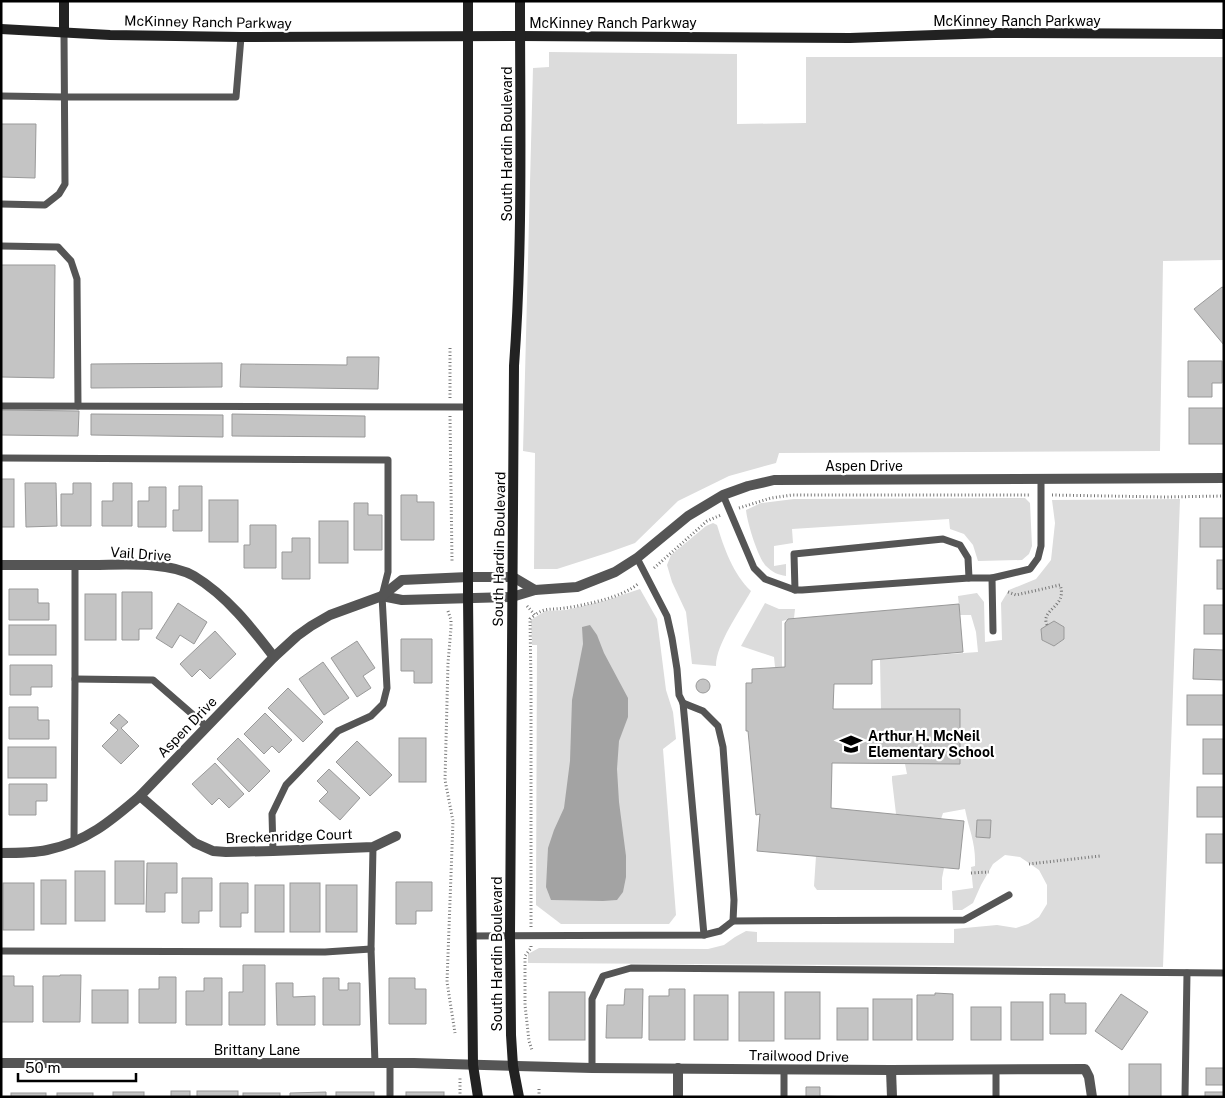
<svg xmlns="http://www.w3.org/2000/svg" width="1225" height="1098" viewBox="0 0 1225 1098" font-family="'Public Sans',sans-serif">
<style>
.green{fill:#dcdcdc}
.water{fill:#a3a3a3}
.building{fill:#c4c4c4;stroke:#999}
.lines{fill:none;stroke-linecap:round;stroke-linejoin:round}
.path{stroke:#777;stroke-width:3;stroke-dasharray:1 2.5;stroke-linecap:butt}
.lane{stroke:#555;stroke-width:7}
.street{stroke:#555;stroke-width:10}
.secondary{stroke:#222;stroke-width:10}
.labels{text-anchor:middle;stroke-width:4.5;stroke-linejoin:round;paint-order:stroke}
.street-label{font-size:14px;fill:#000;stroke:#fff}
.poi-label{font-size:14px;font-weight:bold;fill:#000;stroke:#fff;text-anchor:start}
</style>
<rect width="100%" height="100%" fill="#fff"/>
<g class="green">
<path d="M 549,52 L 737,54 L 737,124 L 806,123 L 806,57 L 1224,57 L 1224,260 L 1163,261 L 1160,451 L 779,453 L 776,463 L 729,476 L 678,501 L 635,543 L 610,552 L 557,569 L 534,569 L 535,453 L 523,451 L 533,68 L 549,67 Z"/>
<path d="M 1025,498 L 1030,503 L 1032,546 L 1029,554 L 1022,560 L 978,561 L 973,545 L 964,534 L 950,529 L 949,519 L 792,529 L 793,543 L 774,546 L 774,566 L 786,564 L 786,576 C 778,575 772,572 766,566 C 758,558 747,522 746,510 L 761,503 L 794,499 Z"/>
<path d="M 1180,499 L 1163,967 L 528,963 L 528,954 L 539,948 L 708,949 L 724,945 L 735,937 L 746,931 L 757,932 L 757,942 L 954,943 L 954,929 L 997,925 L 1016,928 L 1028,924 L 1039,917 L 1047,904 L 1047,885 L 1039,870 L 1020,857 L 1005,855 L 993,864 L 981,885 L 973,903 L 962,910 L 953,910 L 952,891 L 973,888 L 971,867 L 975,866 C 976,843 969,830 965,809 L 943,813 L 941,819 L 896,814 L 892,780 L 892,776 L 907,774 L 905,764 L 960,764 L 960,710 L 881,709 L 880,659 L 978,652 L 976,632 L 971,615 L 960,615 L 958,596 L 977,593 L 984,602 L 985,642 L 1002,640 L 1001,603 L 1004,598 L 1009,590 L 1036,579 L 1044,569 L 1051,560 L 1055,523 L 1052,500 Z"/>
<path d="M 713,523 L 717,525 C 724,548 733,574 751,591 C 740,611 716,644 716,666 L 692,664 L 686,612 L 672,582 L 667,565 L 671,555 L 706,526 Z"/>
<path d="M 640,589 L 657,619 L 666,690 L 673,712 L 676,739 L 663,749 L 676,915 L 669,924 L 561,924 L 536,905 L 537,645 L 532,645 L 531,620 L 545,611 L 566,610 L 607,600 Z"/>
<path d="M 765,603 L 779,609 L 795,609 L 794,618 L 782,621 L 782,667 L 775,667 L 774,657 L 741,646 Z"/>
<path d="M 816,856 L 944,868 L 942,878 L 942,890 L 817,890 L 814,886 Z"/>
</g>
<path class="water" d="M 590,625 L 597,635 L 604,653 L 628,698 L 628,717 L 619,741 L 617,769 L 619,802 L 626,856 L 626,877 L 623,892 L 617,900 L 603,901 L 551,900 L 546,887 L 548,848 L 554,830 L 564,808 L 570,761 L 572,700 L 583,644 L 582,627 Z"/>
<g class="building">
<path d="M 1,124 L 36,124 L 35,178 L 1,177 Z"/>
<path d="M 1,265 L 55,265 L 54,378 L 1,377 Z"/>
<path d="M 1222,287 L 1224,288 L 1224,345 L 1194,309 Z"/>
<path d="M 347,357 L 379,357 L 378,389 L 240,387 L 241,364 L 347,365 Z"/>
<path d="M 1188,361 L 1222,361 L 1222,383 L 1212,383 L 1212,397 L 1188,397 Z"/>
<path d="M 222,363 L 222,387 L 91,388 L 91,364 Z"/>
<rect x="1189" y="408" width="35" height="36"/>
<path d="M 1,410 L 79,411 L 78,436 L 1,435 Z"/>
<path d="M 91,414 L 223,415 L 223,437 L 91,435 Z"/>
<path d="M 232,414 L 365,416 L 365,437 L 232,436 Z"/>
<rect x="1" y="479" width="13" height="48"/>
<path d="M 25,483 L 56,483 L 57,526 L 26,527 Z"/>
<path d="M 73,483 L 91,483 L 91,526 L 61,526 L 61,494 L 73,494 Z"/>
<path d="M 113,483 L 132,483 L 132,526 L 102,526 L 102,501 L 113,501 Z"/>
<path d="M 179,486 L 202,486 L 202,531 L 173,531 L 173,510 L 179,510 Z"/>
<path d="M 149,487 L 166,487 L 166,527 L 138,527 L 138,501 L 149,501 Z"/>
<path d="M 401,495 L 417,495 L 417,502 L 434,502 L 434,540 L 401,540 Z"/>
<rect x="209" y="500" width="29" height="42"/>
<path d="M 354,503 L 368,503 L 368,515 L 382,515 L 382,550 L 354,550 Z"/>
<rect x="1200" y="518" width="24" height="29"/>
<rect x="319" y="521" width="29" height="42"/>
<path d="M 250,525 L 276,525 L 276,568 L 244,568 L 244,545 L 250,545 Z"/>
<path d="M 292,538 L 310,538 L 310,579 L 282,579 L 282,552 L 292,552 Z"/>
<rect x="1217" y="560" width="7" height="29"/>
<path d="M 9,589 L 38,589 L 38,603 L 49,603 L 49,620 L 9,620 Z"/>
<path d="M 122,592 L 152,592 L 152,629 L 139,629 L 139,640 L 122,640 Z"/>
<rect x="85" y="594" width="31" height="46"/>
<path d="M 178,603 L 207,622 L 194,644 L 180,635 L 172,648 L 156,638 Z"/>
<path d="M 959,604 L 963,652 L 872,660 L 872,684 L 834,684 L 833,709 L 960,709 L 960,764 L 832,763 L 831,808 L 964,821 L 959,869 L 757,851 L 760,814 L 756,815 L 748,731 L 746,731 L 746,683 L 752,683 L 752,669 L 785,667 L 785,623 L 788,619 Z"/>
<rect x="1204" y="605" width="20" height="29"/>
<path d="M 1054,621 L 1064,627 L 1064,639 L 1054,646 L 1042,640 L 1041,629 Z"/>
<rect x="9" y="625" width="47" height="30"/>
<path d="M 215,631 L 236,654 L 210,679 L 200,669 L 192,677 L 180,664 Z"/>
<path d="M 401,639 L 432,639 L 432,683 L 414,683 L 414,671 L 401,671 Z"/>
<path d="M 357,641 L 375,668 L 363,676 L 371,688 L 357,697 L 331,658 Z"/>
<path d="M 1194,649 L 1224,650 L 1224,680 L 1193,679 Z"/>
<path d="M 323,662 L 349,698 L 324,715 L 299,679 Z"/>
<path d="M 10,665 L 52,665 L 52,687 L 31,687 L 31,695 L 10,695 Z"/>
<circle cx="703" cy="686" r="7"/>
<path d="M 288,688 L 323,722 L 303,742 L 268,708 Z"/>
<rect x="1187" y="695" width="37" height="30"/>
<path d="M 9,707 L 38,707 L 38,720 L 49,720 L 49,739 L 9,739 Z"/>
<path d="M 265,713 L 292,740 L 279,753 L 272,746 L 264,754 L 244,734 Z"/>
<path d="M 119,714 L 128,722 L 121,728 L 139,746 L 121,764 L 102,746 L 118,730 L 110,723 Z"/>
<path d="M 238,738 L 270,771 L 249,792 L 217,759 Z"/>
<rect x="399" y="738" width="27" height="44"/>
<rect x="1203" y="739" width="21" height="35"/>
<path d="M 357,741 L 392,775 L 370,796 L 336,762 Z"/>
<rect x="8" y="747" width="48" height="31"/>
<path d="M 215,763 L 244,794 L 229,808 L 219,798 L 212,805 L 192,784 Z"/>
<path d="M 329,769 L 360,798 L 340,820 L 319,801 L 328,792 L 317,781 Z"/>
<path d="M 9,784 L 47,784 L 47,801 L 36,801 L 36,815 L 9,815 Z"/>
<rect x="1197" y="787" width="27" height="30"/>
<path d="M 977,820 L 991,820 L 990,838 L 976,837 Z"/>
<rect x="1206" y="834" width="18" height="29"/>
<rect x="115" y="861" width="29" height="43"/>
<path d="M 147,863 L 177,863 L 177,893 L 165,893 L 165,912 L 146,912 Z"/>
<rect x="75" y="871" width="30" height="50"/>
<path d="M 182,878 L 212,878 L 212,911 L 199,911 L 199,923 L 182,923 Z"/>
<rect x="41" y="880" width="25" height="44"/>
<path d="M 396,882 L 432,882 L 432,911 L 416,911 L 416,924 L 396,924 Z"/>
<rect x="3" y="883" width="31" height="47"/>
<path d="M 220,883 L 248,883 L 248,913 L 241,913 L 241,927 L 220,927 Z"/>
<rect x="290" y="883" width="30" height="49"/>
<rect x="255" y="885" width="29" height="47"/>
<rect x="326" y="885" width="31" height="47"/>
<path d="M 243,965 L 265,965 L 265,1025 L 229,1025 L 229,992 L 243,992 Z"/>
<path d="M 60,975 L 81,975 L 80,1022 L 43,1022 L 43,976 L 60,976 Z"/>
<path d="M 1,976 L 14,976 L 14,986 L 33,986 L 33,1022 L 1,1022 Z"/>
<path d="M 159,977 L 176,977 L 176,1023 L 139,1023 L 139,989 L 159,989 Z"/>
<path d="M 204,978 L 222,978 L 222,1025 L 186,1025 L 186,991 L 204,991 Z"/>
<path d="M 323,978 L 339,978 L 339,990 L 348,990 L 348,983 L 360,983 L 360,1025 L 323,1025 Z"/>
<path d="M 389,978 L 415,978 L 415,989 L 426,989 L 426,1024 L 389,1024 Z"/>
<path d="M 276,983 L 293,983 L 293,997 L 315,996 L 315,1025 L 277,1025 Z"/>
<path d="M 625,989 L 643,989 L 642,1038 L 606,1038 L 607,1005 L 624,1005 Z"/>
<path d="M 669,989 L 685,989 L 685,1040 L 649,1040 L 649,996 L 669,996 Z"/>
<rect x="92" y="990" width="36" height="33"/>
<rect x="549" y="992" width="36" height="48"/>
<rect x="739" y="992" width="35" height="49"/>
<rect x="785" y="992" width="35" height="47"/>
<path d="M 935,993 L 953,994 L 953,1040 L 917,1040 L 917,995 L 935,995 Z"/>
<path d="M 1050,994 L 1065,994 L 1065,1003 L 1086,1003 L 1086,1034 L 1050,1034 Z"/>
<path d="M 1121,994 L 1148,1012 L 1122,1050 L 1095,1031 Z"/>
<rect x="694" y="995" width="34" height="45"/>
<rect x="873" y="999" width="39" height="41"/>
<rect x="1011" y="1002" width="32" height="38"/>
<rect x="971" y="1007" width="30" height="33"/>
<rect x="837" y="1008" width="31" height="32"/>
<rect x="1129" y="1064" width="32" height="33"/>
<rect x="1206" y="1068" width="18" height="17"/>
<path d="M 806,1087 L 820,1087 L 820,1096 L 854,1097 L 806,1097 Z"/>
<rect x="171" y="1091" width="19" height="6"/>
<rect x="197" y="1091" width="41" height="6"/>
<rect x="113" y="1092" width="31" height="5"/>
<path d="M 326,1092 L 326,1097 L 290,1097 L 290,1093 Z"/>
<rect x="336" y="1092" width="38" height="5"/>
<rect x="406" y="1092" width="38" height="5"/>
<rect x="1205" y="1092" width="19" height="5"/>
<rect x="11" y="1093" width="35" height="4"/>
<rect x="57" y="1093" width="36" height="4"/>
<rect x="243" y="1093" width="37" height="4"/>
</g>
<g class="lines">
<g class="path">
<path d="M 450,398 L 450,348"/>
<path d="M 450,416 L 452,561"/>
<path d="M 1052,495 L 1164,497 L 1224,496"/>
<path d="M 739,508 L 771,498 L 792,495 L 1031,495"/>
<path d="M 654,568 L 707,521 L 721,515"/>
<path d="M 1008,592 L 1016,595 L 1060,585 C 1068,607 1040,609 1047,625"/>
<path d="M 527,606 L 535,615 C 545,607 553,610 565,608 C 585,605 624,597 639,583"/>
<path d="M 448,611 L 451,620 L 451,628 L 448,663 L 445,780 L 453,821 L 447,982 L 455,1033"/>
<path d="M 1029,864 L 1100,856"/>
<path d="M 971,873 L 989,872"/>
<path d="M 531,927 L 531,684 L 530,619 L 535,615"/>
<path d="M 531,946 L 531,948 L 525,956 L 525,1005 L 529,1041 L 532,1050"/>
<path d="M 539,1089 L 539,1097"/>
<path d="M 460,1097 L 460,1078"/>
</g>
<g class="lane">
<path d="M 1,96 L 65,97 L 236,97 L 241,37"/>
<path d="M 1,204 L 45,205 L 59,194 L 65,184 L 64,32"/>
<path d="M 1,246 L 58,247 L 71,261 L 77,279 L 78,406"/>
<path d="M 1,406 L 468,407"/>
<path d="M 1,458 L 388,460 L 388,572 L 382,596 L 387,688 L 383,704 L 371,716 L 338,731 L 286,785 L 272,814 L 273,851"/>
<path d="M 723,495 L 754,568 L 765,579 L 795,590 L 802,590 L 969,578 L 992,578 L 1030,569 L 1038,558 L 1041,546 L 1041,478"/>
<path d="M 637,558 L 667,616 L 672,638 L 677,669 L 679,695 L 683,703 L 686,735 L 704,935"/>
<path d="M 992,578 L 993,631"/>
<path d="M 795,590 L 794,554 L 943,539 L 960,545 L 968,558 L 969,578"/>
<path d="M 75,679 L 153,680 L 207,727"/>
<path d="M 74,842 L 75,679 L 75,565"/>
<path d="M 373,847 L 371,949 L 375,1063"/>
<path d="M 733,921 L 964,920 L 1009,895"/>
<path d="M 471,936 L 704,935 L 720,931 L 733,921 L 734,900 L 723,747 L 718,726 L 703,711 L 683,703"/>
<path d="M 1,951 L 325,952 L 371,949"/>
<path d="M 592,1068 L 592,999 L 603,976 L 631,968 L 1224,973"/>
<path d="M 390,1097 L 390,1063"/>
<path d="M 784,1097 L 784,1069"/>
<path d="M 996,1097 L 996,1069"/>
<path d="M 1185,1097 L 1187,973"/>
</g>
<g class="street">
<path d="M 1,565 C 32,565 62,565 93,565 C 122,565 168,561 194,576 C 227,596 251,627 274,657"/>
<path d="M 382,596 L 402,600 L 512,597 L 535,590"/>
<path d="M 140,796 L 178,829 L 195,843 L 213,851 L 226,852 L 273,851 L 373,847 L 396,836"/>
<path d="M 1,853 C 16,853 33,853 47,850 C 86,842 111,821 140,796 L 274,657 L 297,636 L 311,626 L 330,615 L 382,596 L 402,580 L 468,577 L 513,577 L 535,590 L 577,587 L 615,572 L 637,558 L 688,516 L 723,495 L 748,486 L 774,480 L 1224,478"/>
<path d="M 1,1063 L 414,1063 L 592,1068 L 891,1070 L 1085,1069 L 1089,1077 L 1092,1097"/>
<path d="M 678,1068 L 678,1097"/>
<path d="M 891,1070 L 892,1097"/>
</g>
<g class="secondary">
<path d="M 64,1 L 64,32"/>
<path d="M 468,1 L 468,598 L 473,1065 L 478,1097"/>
<path d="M 1,29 L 110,35 L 241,37 L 520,36 L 850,38 L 993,33 L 1224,34"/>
<path d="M 519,1097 L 513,1066 L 511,1035 L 510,935 L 514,366 C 523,244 520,123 520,1"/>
</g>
</g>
<defs>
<g id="school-bare" transform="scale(1.725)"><path d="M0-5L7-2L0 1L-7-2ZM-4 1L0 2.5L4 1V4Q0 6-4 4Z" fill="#000" stroke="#fff" stroke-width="2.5" paint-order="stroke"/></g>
</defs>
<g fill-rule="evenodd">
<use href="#school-bare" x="851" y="744"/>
</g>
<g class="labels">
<g class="street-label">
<text x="1017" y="26">McKinney Ranch Parkway</text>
<text transform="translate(208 22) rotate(1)" y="5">McKinney Ranch Parkway</text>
<text x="613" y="28">McKinney Ranch Parkway</text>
<text transform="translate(507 144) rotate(-90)" y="5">South Hardin Boulevard</text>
<text x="864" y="471">Aspen Drive</text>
<text transform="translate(499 549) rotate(-89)" y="5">South Hardin Boulevard</text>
<text transform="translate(141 554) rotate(4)" y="5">Vail Drive</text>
<text transform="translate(187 727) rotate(-46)" y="5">Aspen Drive</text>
<text transform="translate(289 836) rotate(-2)" y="5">Breckenridge Court</text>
<text transform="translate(497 954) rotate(-90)" y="5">South Hardin Boulevard</text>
<text x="257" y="1055">Brittany Lane</text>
<text transform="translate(799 1056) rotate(1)" y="5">Trailwood Drive</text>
</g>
<g class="poi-label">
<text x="868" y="741">Arthur H. McNeil<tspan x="868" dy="16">Elementary School</tspan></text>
</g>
</g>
<rect width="1225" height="1098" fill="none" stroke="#000000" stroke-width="5"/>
<path d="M18 1073v8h118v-8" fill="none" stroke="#000000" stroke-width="2.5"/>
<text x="25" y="1073" font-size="15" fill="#000000" stroke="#ffffff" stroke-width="4" paint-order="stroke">50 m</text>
</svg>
